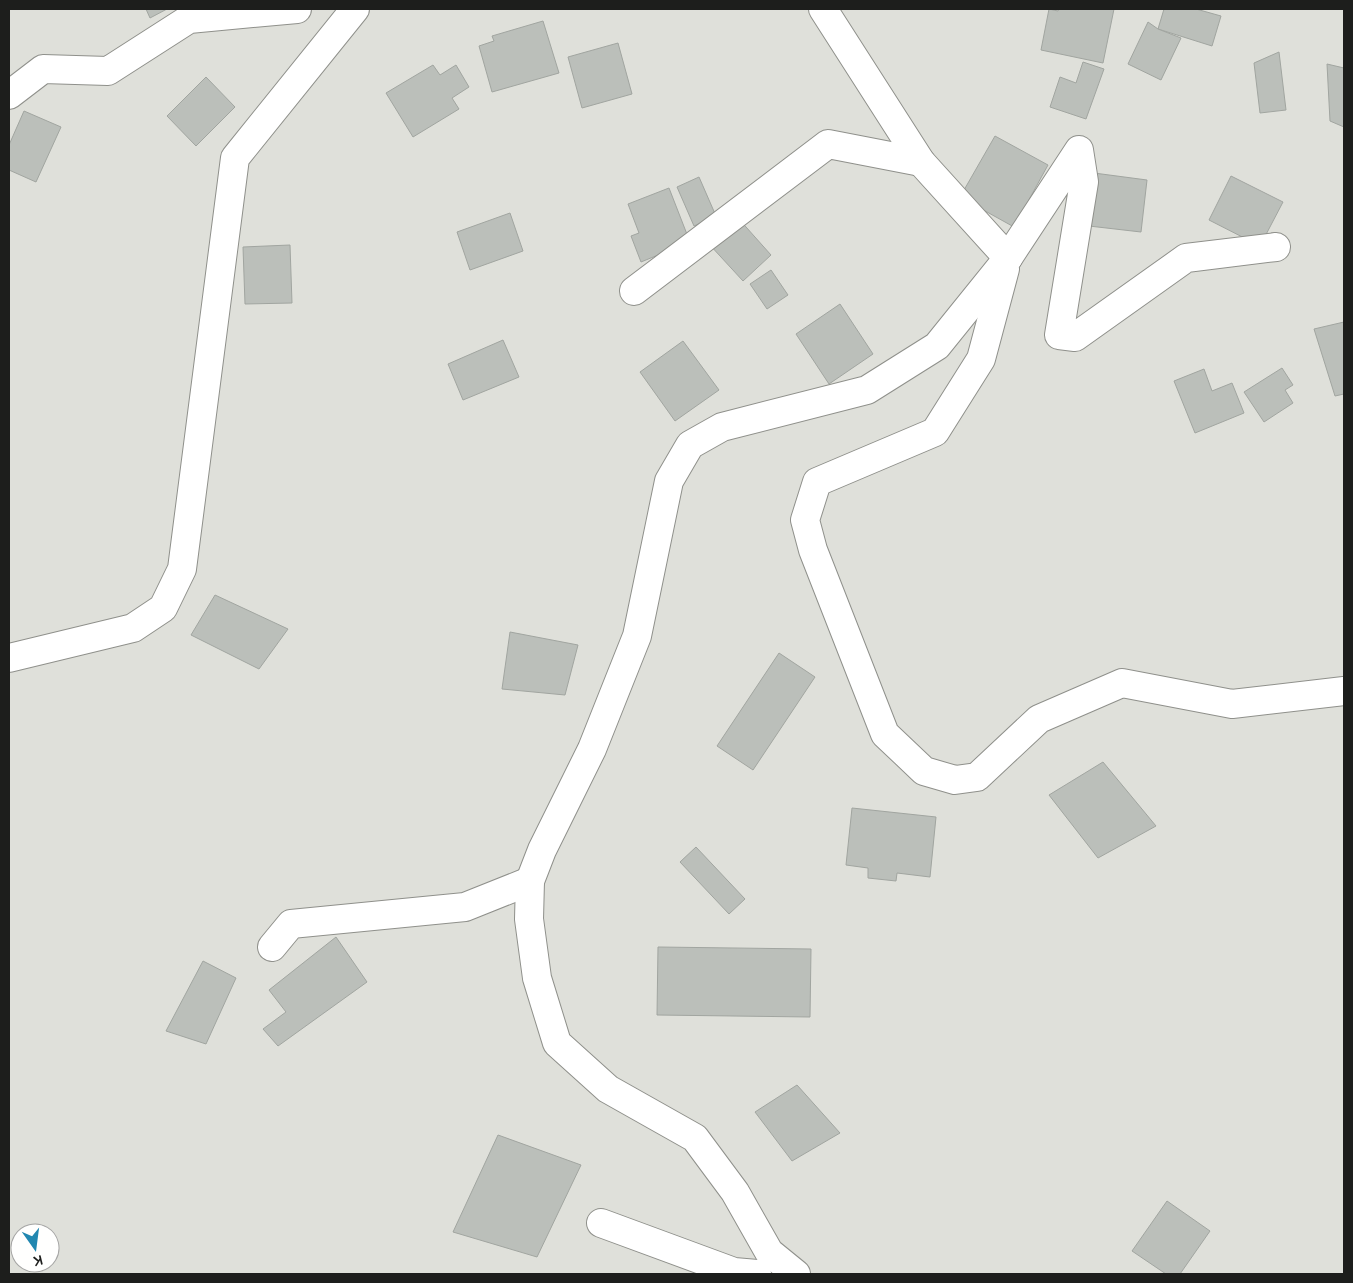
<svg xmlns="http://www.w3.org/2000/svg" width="1353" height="1283" viewBox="0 0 1353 1283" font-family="Quicksand,sans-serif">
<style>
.building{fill:#bbbfba;stroke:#a1a5a0}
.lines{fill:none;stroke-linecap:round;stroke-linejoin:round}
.minor-casing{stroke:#8f908b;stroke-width:30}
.minor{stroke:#fff;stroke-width:28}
</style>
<rect width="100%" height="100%" fill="#dfe0da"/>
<g class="building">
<path d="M 146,9 L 167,9 L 150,18 Z"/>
<path d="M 1049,9 L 1058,11 L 1059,9 L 1114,9 L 1103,63 L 1041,50 Z"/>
<path d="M 1164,9 L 1196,9 L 1221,16 L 1212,46 L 1158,29 Z"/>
<path d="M 543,21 L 559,73 L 492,92 L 479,46 L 494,41 L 492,36 Z"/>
<path d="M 1148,22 L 1158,29 L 1181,38 L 1161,80 L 1128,64 Z"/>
<path d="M 618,43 L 632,94 L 582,108 L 568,57 Z"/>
<path d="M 1279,52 L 1286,110 L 1260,113 L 1254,63 Z"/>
<path d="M 1083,62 L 1104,69 L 1086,119 L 1050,107 L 1060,77 L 1076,83 Z"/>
<path d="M 1327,64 L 1344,68 L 1344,127 L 1330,121 Z"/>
<path d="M 433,65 L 440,75 L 456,65 L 469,87 L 452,98 L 459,109 L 413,137 L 386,93 Z"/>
<path d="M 206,77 L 235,107 L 196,146 L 167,116 Z"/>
<path d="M 24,111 L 61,127 L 36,182 L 9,170 L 9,145 Z"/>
<path d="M 995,136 L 1048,165 L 1014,227 L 960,197 Z"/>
<path d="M 1094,173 L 1147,180 L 1141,232 L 1089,226 Z"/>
<path d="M 1231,176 L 1283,202 L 1260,246 L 1209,220 Z"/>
<path d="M 699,177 L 716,216 L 694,226 L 677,187 Z"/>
<path d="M 669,188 L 690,242 L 641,262 L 631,236 L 639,233 L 628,204 Z"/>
<path d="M 510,213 L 523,251 L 470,270 L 457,232 Z"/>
<path d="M 738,218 L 771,255 L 743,281 L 709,244 Z"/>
<path d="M 290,245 L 292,303 L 245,304 L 243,247 Z"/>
<path d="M 771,270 L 788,295 L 767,309 L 750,284 Z"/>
<path d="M 840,304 L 873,354 L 829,384 L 796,334 Z"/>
<path d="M 1344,322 L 1344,394 L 1335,396 L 1314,329 Z"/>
<path d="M 503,340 L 519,377 L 463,400 L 448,364 Z"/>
<path d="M 683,341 L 719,390 L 675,421 L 640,372 Z"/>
<path d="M 1282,368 L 1293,385 L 1285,390 L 1293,403 L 1264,422 L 1244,392 Z"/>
<path d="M 1204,369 L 1212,391 L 1232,383 L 1244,413 L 1195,433 L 1174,381 Z"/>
<path d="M 215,595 L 288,629 L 259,669 L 191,635 Z"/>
<path d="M 510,632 L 578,645 L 565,695 L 502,689 Z"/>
<path d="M 779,653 L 815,677 L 753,770 L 717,746 Z"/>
<path d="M 1103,762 L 1156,826 L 1098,858 L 1049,795 Z"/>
<path d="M 852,808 L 936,817 L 930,877 L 897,873 L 896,881 L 868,878 L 868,868 L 846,865 Z"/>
<path d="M 696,847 L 745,899 L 729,914 L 680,862 Z"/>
<path d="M 336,937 L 367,982 L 278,1046 L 263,1029 L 286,1012 L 269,990 Z"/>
<path d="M 658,947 L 811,949 L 810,1017 L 657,1015 Z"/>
<path d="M 203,961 L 236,978 L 206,1044 L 166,1031 Z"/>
<path d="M 797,1085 L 840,1133 L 792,1161 L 755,1112 Z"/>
<path d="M 498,1135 L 581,1165 L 537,1257 L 453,1232 Z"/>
<path d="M 1167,1201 L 1210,1231 L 1180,1274 L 1166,1274 L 1132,1251 Z"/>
</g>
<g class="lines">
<g class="minor-casing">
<g id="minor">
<path d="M 823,9 L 921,162 L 1008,258"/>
<path d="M 9,95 L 43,69 L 108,71 L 189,19 L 297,9"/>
<path d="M 1005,269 L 981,359 L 935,432 L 817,482 L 805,520 L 813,550 L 885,734 L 924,771 L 955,780 L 977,777 L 1039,719 L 1122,683 L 1232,704 L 1344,691"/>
<path d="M 634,291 L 828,144 L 921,162"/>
<path d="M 9,658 L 133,628 L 163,608 L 182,569 L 235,158 L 355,9"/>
<path d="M 272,947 L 291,924 L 465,907 L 530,881"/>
<path d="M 601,1223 L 734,1272 L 757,1274"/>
<path d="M 796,1274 L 769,1252 L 735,1192 L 695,1138 L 608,1089 L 557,1043 L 537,978 L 529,919 L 530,881 L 542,850 L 592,749 L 637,636 L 669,481 L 690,445 L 722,427 L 867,390 L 937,346 L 1008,258 L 1079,150 L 1084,182 L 1059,335 L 1075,337 L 1186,258 L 1276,247"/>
</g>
</g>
<use href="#minor" class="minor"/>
</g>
<rect width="1353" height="1283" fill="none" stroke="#1d1e1c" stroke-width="20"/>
<g transform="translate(35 1248) rotate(166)"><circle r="24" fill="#fffffe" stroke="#a5a5a4"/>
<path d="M0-4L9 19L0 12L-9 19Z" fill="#2187b0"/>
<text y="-8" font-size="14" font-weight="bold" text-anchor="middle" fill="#1d1e1c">K</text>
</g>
</svg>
